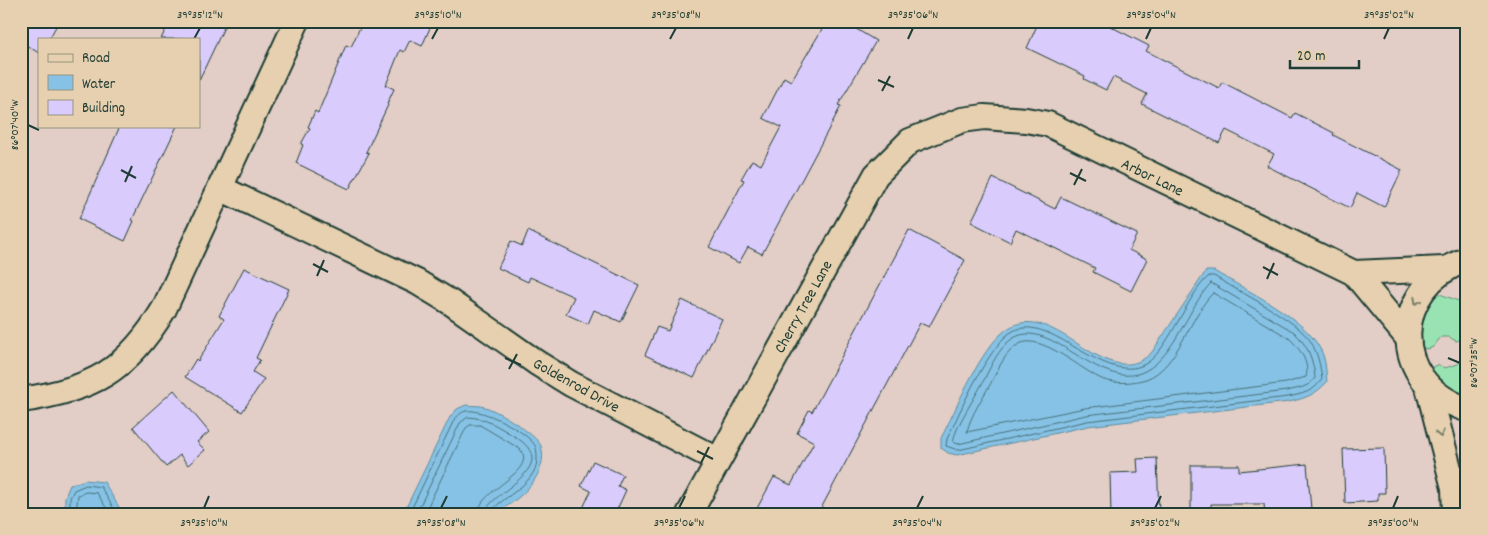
<svg xmlns="http://www.w3.org/2000/svg" width="1487" height="535" viewBox="0 0 1487 535" font-family="Dekko,sans-serif">
<style>
.green{fill:#99e3b3;stroke:#5c9074}
.water{fill:#86c2e5;stroke:#5d8d9e}
.lines{fill:none;stroke-linecap:round;stroke-linejoin:round}
.shore{stroke:#48727b;stroke-width:1}
.building{fill:#dacbfd;stroke:#1f3d34}
.minor-casing{stroke:#1f3d34;stroke-width:28}
.minor{stroke:#e6d0af;stroke-width:24}
.oneway{stroke:#797f6b}
.ticks{fill:none;stroke:#1f3d34;stroke-width:2}
.labels{text-anchor:middle;stroke-width:4;stroke-linejoin:round;paint-order:stroke}
.street-label{font-size:16px;fill:#1f3d34;stroke:#e6d0af}
.neatline{fill:none;stroke:#1f3d34;stroke-width:2}
.ticks-label{font-size:12px;text-anchor:middle;fill:#1f3d34}
</style>
<rect width="100%" height="100%" fill="#e2cec6"/>
<filter id="ink" filterUnits="userSpaceOnUse"><feTurbulence type="fractalNoise" baseFrequency=".02" numOctaves="2"/><feDisplacementMap in="SourceGraphic" scale="10" xChannelSelector="R" yChannelSelector="G"/><feConvolveMatrix kernelMatrix="1 2 1 2 8 2 1 2 1" color-interpolation-filters="sRGB"/></filter>
<g filter="url(#ink)">
<g class="green">
<path d="M 1437,293 L 1464,303 L 1466,329 L 1463,339 L 1456,341 L 1449,337 L 1441,337 L 1433,347 L 1428,349 L 1422,348 C 1419,328 1421,307 1437,293 Z"/>
<path d="M 1466,353 L 1466,396 L 1452,390 L 1430,368 L 1438,365 L 1445,368 L 1458,364 Z"/>
</g>
<g class="water">
<path d="M 1206,271 L 1214,271 C 1247,291 1310,319 1323,355 C 1326,363 1326,373 1327,382 C 1315,395 1306,398 1289,402 L 1088,426 L 957,455 L 948,453 L 941,448 L 941,438 C 957,408 976,358 1000,335 C 1045,290 1095,382 1140,361 C 1144,359 1149,355 1152,352 Z"/>
<path d="M 466,405 C 472,406 480,405 485,407 C 497,410 537,435 541,446 C 550,474 518,502 495,513 C 486,517 418,514 403,514 L 450,417 L 457,409 Z"/>
<path d="M 85,480 L 104,482 L 123,514 L 65,514 L 65,497 L 70,485 Z"/>
</g>
<g class="lines">
<g class="shore">
<path d="M 1209,276 L 1214,276 C 1237,291 1298,320 1311,342 C 1318,354 1320,365 1322,379 C 1314,392 1302,394 1288,397 L 1087,421 L 958,450 L 946,446 L 947,439 C 963,406 978,368 1002,340 C 1039,297 1095,383 1141,366 C 1167,357 1186,295 1209,276 Z"/>
<path d="M 1211,283 L 1294,332 C 1308,346 1313,358 1315,378 C 1308,388 1298,388 1287,391 L 1086,415 L 958,444 L 953,442 C 955,427 974,399 982,384 C 989,370 996,353 1008,342 C 1046,308 1098,395 1145,371 C 1175,356 1188,307 1211,283 Z"/>
<path d="M 1213,293 L 1289,338 C 1299,348 1310,362 1306,377 L 1286,383 L 1085,408 L 967,432 C 970,416 984,396 992,381 C 998,369 1006,351 1019,344 C 1041,332 1083,372 1104,380 C 1117,384 1133,383 1146,379 C 1178,368 1190,315 1213,293 Z"/>
<path d="M 70,514 L 70,498 L 74,490 L 86,485 L 101,487 L 117,514"/>
<path d="M 76,514 L 78,495 L 86,492 L 97,493 L 110,514"/>
<path d="M 409,514 L 454,420 C 458,416 461,412 466,411 C 483,408 525,431 534,444 C 537,448 537,454 537,459 C 537,487 493,500 491,514"/>
<path d="M 416,514 L 460,423 L 468,417 C 486,418 499,427 514,436 C 567,468 486,492 485,514"/>
<path d="M 424,514 L 466,428 L 470,425 L 480,425 L 520,449 C 539,472 478,489 478,514"/>
</g>
</g>
<g class="building">
<path d="M 21,21 L 59,21 L 49,39 L 39,39 L 39,53 L 21,42 Z"/>
<path d="M 170,21 L 227,21 L 199,80 L 199,39 L 161,39 Z"/>
<path d="M 363,21 L 433,21 L 422,46 L 410,40 L 404,52 L 400,50 L 386,85 L 394,89 L 387,104 L 388,105 L 366,152 L 369,153 L 349,189 L 296,163 L 303,145 L 301,144 L 310,128 L 308,127 L 315,111 L 318,113 L 346,45 L 351,47 Z"/>
<path d="M 827,21 L 843,21 L 876,41 L 838,105 L 841,106 L 762,254 L 748,247 L 739,263 L 709,247 L 744,180 L 741,179 L 752,160 L 761,165 L 781,127 L 763,118 L 784,77 L 791,81 Z"/>
<path d="M 1039,21 L 1100,21 L 1149,46 L 1146,51 L 1219,88 L 1222,82 L 1292,118 L 1295,113 L 1334,133 L 1333,135 L 1402,170 L 1384,207 L 1357,193 L 1350,208 L 1267,166 L 1274,154 L 1226,130 L 1219,143 L 1142,104 L 1147,94 L 1113,77 L 1106,90 L 1084,79 L 1085,76 L 1027,48 Z"/>
<path d="M 120,126 L 177,126 L 132,220 L 134,221 L 125,241 L 79,219 Z"/>
<path d="M 993,178 L 1055,209 L 1061,197 L 1137,234 L 1129,250 L 1147,259 L 1131,291 L 1093,272 L 1095,268 L 1016,229 L 1010,242 L 971,222 Z"/>
<path d="M 909,230 L 965,260 L 929,327 L 920,323 L 818,514 L 754,514 L 774,477 L 791,485 L 814,442 L 797,433 L 809,410 L 812,412 Z"/>
<path d="M 528,231 L 639,285 L 621,322 L 594,310 L 588,324 L 566,314 L 574,297 L 530,277 L 528,282 L 498,268 L 511,241 L 522,246 Z"/>
<path d="M 244,268 L 289,289 L 256,358 L 260,360 L 253,372 L 264,379 L 242,412 L 185,377 L 196,359 L 198,361 L 224,319 L 219,316 Z"/>
<path d="M 682,300 L 722,319 L 694,378 L 645,355 L 657,327 L 668,331 Z"/>
<path d="M 174,390 L 209,432 L 197,442 L 205,450 L 188,465 L 180,455 L 166,467 L 133,427 Z"/>
<path d="M 1384,448 L 1385,493 L 1378,493 L 1378,501 L 1345,503 L 1343,449 Z"/>
<path d="M 1157,458 L 1159,514 L 1111,514 L 1110,473 L 1138,472 L 1137,459 Z"/>
<path d="M 593,461 L 623,475 L 618,486 L 626,490 L 615,514 L 596,514 L 583,508 L 591,491 L 581,486 Z"/>
<path d="M 1307,464 L 1311,509 L 1265,514 L 1264,504 L 1211,504 L 1211,514 L 1191,514 L 1191,465 L 1239,465 L 1239,471 Z"/>
</g>
<g class="lines">
<g class="minor-casing">
<g id="minor">
<path d="M 220,188 L 417,282 L 450,302 L 537,363 L 571,384 L 718,460"/>
<path d="M 1466,260 C 1390,286 1388,383 1466,409"/>
<path d="M 1354,273 L 1444,269"/>
<path d="M 1428,387 L 1454,488 L 1455,514"/>
<path d="M 21,400 C 92,390 127,371 164,309 L 297,21"/>
<path d="M 689,514 L 876,175 L 910,141 L 962,120 L 984,117 L 1026,120 L 1048,124 L 1354,273 L 1407,337"/>
</g>
</g>
<use href="#minor" class="minor"/>
</g>
<defs><path id="oneway-chevron" d="M-2-3.5L2.5 0L-2 3.5" fill="none" stroke-width="1.6" stroke-linecap="round" stroke-linejoin="round" transform="scale(1.25)"/></defs>
<g class="oneway">
<use href="#oneway-chevron" transform="translate(1417 301) rotate(118)"/>
<use href="#oneway-chevron" transform="translate(1440 434) rotate(76)"/>
</g>
</g>
<path class="ticks" d="M 194,39 L 200,28M 432,39 L 438,28M 670,39 L 676,28M 908,39 L 913,28M 1146,39 L 1151,28M 1384,39 L 1389,28M 878,80 L 894,87M 882,91 L 890,76M 28,125 L 39,130M 121,170 L 136,178M 1070,173 L 1086,181M 125,182 L 132,166M 1074,185 L 1082,169M 313,264 L 328,272M 1263,267 L 1278,275M 317,276 L 324,260M 1267,279 L 1274,263M 505,358 L 521,365M 1448,358 L 1460,363M 509,369 L 517,354M 697,451 L 713,459M 701,463 L 709,447M 204,508 L 209,496M 441,508 L 447,496M 679,508 L 685,496M 917,508 L 923,496M 1155,508 L 1161,496M 1393,508 L 1398,496"/>
<g class="labels">
<g class="street-label">
<text transform="translate(1153 176) rotate(26)" y="6">Arbor Lane</text>
<text transform="translate(802 306) rotate(-61)" y="6">Cherry Tree Lane</text>
<text transform="translate(577 384) rotate(29)" y="6">Goldenrod Drive</text>
</g>
</g>
<rect width="1487" height="535" fill="none" stroke="#e6d0af" stroke-width="55"/>
<rect x="38" y="38" width="162" height="90" fill="#e6d0af" stroke="#96957e"/>
<rect x="48" y="54" width="25" height="8" fill="#e6d0af" stroke="#96957e"/>
<text x="82" y="62" font-size="15" fill="#1f3d34">Road</text>
<rect x="48" y="75" width="25" height="15" fill="#86c2e5" stroke="#96957e"/>
<text x="82" y="88" font-size="15" fill="#1f3d34">Water</text>
<rect x="48" y="100" width="25" height="15" fill="#dacbfd" stroke="#96957e"/>
<text x="82" y="112" font-size="15" fill="#1f3d34">Building</text>
<path d="M1290 60v8h69v-8" fill="none" stroke="#1f3d34" stroke-width="2.5"/>
<text x="1297" y="60" font-size="15" fill="#1f3d34" stroke="#e6d0af" stroke-width="4" paint-order="stroke">20 m</text>
<rect x="28" y="28" width="1432" height="480" class="neatline"/>
<g class="ticks-label">
<text x="200" y="18">39°35'12"N</text>
<text x="438" y="18">39°35'10"N</text>
<text x="676" y="18">39°35'08"N</text>
<text x="913" y="18">39°35'06"N</text>
<text x="1151" y="18">39°35'04"N</text>
<text x="1389" y="18">39°35'02"N</text>
<text transform="translate(14 125) rotate(-90)" y="4">86°07'40"W</text>
<text transform="translate(1473 363) rotate(-90)" y="4">86°07'35"W</text>
<text x="204" y="526">39°35'10"N</text>
<text x="441" y="526">39°35'08"N</text>
<text x="679" y="526">39°35'06"N</text>
<text x="917" y="526">39°35'04"N</text>
<text x="1155" y="526">39°35'02"N</text>
<text x="1393" y="526">39°35'00"N</text>
</g>
</svg>
